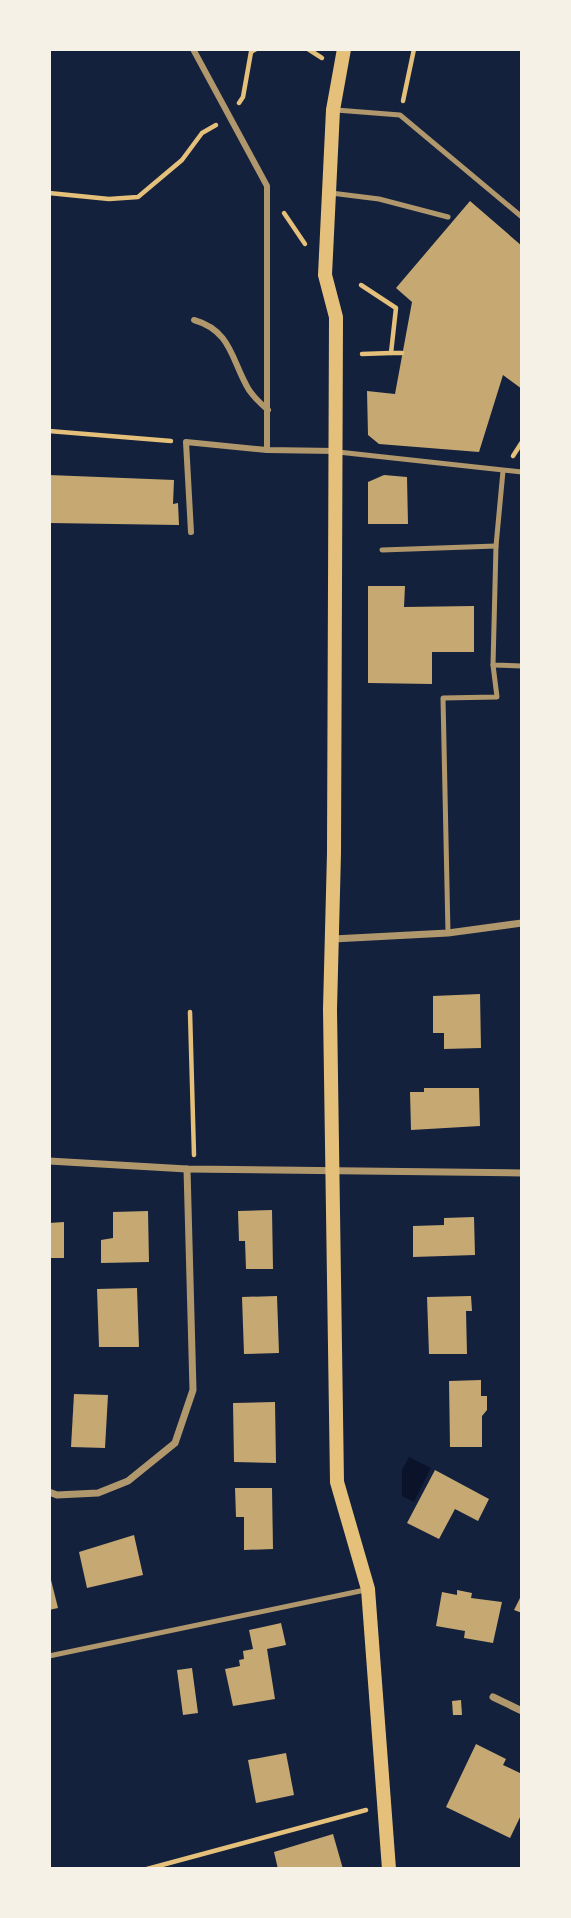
<svg xmlns="http://www.w3.org/2000/svg" width="571" height="1918" viewBox="0 0 571 1918" font-family="'Alegreya Sans',sans-serif">
<style>
.water{fill:#0b132b}
.building{fill:#c6a872}
.lines{fill:none;stroke-linecap:round;stroke-linejoin:round}
.path{stroke:#e5c07b;stroke-width:4.5}
.service{stroke:#b1986c;stroke-width:5}
.pedestrian{stroke:#b1986c;stroke-width:6}
.minor{stroke:#b1986c;stroke-width:7}
.secondary{stroke:#e5c07b;stroke-width:14}
</style>
<rect width="100%" height="100%" fill="#14213d"/>
<path class="water" d="M 409,1457 L 431,1468 L 414,1502 L 402,1496 L 402,1470 Z"/>
<g class="building">
<path d="M 470,201 L 522,246 L 522,389 L 503,375 L 479,452 L 379,444 L 368,435 L 367,391 L 395,394 L 412,302 L 396,288 Z"/>
<path d="M 49,475 L 174,480 L 173,504 L 178,503 L 179,525 L 49,523 Z"/>
<path d="M 384,475 L 407,477 L 408,524 L 368,524 L 368,482 Z"/>
<path d="M 368,586 L 405,586 L 404,607 L 474,606 L 474,652 L 432,652 L 432,684 L 368,683 Z"/>
<path d="M 480,994 L 481,1048 L 444,1049 L 444,1033 L 433,1033 L 433,996 Z"/>
<path d="M 424,1088 L 479,1088 L 480,1126 L 411,1130 L 410,1092 L 424,1092 Z"/>
<path d="M 272,1210 L 273,1269 L 246,1269 L 245,1241 L 239,1241 L 238,1211 Z"/>
<path d="M 148,1211 L 149,1262 L 101,1263 L 101,1240 L 113,1238 L 113,1212 Z"/>
<path d="M 474,1217 L 475,1255 L 413,1257 L 413,1226 L 444,1225 L 444,1218 Z"/>
<path d="M 64,1222 L 64,1258 L 49,1258 L 49,1223 Z"/>
<path d="M 137,1288 L 139,1347 L 99,1347 L 97,1289 Z"/>
<path d="M 277,1296 L 279,1353 L 244,1354 L 242,1297 Z"/>
<path d="M 471,1296 L 472,1311 L 466,1311 L 467,1354 L 429,1354 L 427,1297 Z"/>
<path d="M 481,1380 L 481,1396 L 487,1396 L 487,1410 L 482,1416 L 482,1447 L 450,1447 L 449,1381 Z"/>
<path d="M 74,1394 L 108,1395 L 105,1448 L 71,1447 Z"/>
<path d="M 275,1402 L 276,1463 L 234,1462 L 233,1403 Z"/>
<path d="M 435,1470 L 489,1499 L 478,1521 L 455,1509 L 439,1539 L 407,1523 Z"/>
<path d="M 235,1488 L 272,1488 L 273,1549 L 244,1550 L 244,1517 L 236,1517 Z"/>
<path d="M 134,1535 L 143,1575 L 87,1588 L 79,1552 Z"/>
<path d="M 49,1572 L 58,1608 L 49,1610 Z"/>
<path d="M 457,1590 L 472,1593 L 471,1598 L 502,1602 L 493,1643 L 464,1638 L 465,1631 L 436,1626 L 442,1592 L 457,1595 Z"/>
<path d="M 520,1598 L 522,1600 L 522,1613 L 514,1610 Z"/>
<path d="M 281,1623 L 286,1645 L 267,1649 L 275,1699 L 233,1706 L 225,1669 L 240,1666 L 239,1660 L 244,1659 L 243,1651 L 253,1649 L 249,1630 Z"/>
<path d="M 192,1668 L 198,1713 L 183,1715 L 177,1670 Z"/>
<path d="M 461,1700 L 462,1715 L 453,1715 L 452,1701 Z"/>
<path d="M 476,1744 L 506,1759 L 503,1765 L 522,1774 L 522,1813 L 510,1838 L 446,1807 Z"/>
<path d="M 286,1753 L 294,1795 L 256,1803 L 248,1760 Z"/>
<path d="M 333,1834 L 343,1869 L 278,1869 L 274,1852 Z"/>
</g>
<g class="lines">
<g class="path">
<path d="M 308,49 L 322,58"/>
<path d="M 403,101 L 414,49"/>
<path d="M 239,103 L 243,97 L 251,52 L 256,49"/>
<path d="M 49,193 L 109,199 L 138,197 L 182,160 L 202,133 L 216,125"/>
<path d="M 284,213 L 305,244"/>
<path d="M 361,285 L 396,308 L 391,353 L 402,353"/>
<path d="M 362,354 L 391,353"/>
<path d="M 49,431 L 171,441"/>
<path d="M 513,456 L 522,442"/>
<path d="M 190,1012 L 194,1155"/>
<path d="M 147,1869 L 366,1810"/>
</g>
<g class="service">
<path d="M 336,110 L 400,115 L 522,217"/>
<path d="M 331,193 L 379,199 L 448,217"/>
<path d="M 338,452 L 522,472"/>
<path d="M 503,471 L 496,546 L 493,665 L 522,666"/>
<path d="M 382,550 L 496,546"/>
<path d="M 448,933 L 443,698 L 497,697 L 493,665"/>
<path d="M 49,1656 L 365,1590"/>
</g>
<g class="pedestrian">
<path d="M 193,49 L 267,186 L 267,450"/>
<path d="M 194,320 C 232,331 231,360 249,390 C 254,397 261,404 268,410"/>
<path d="M 191,532 L 186,442 L 267,450 L 335,451"/>
</g>
<g class="minor">
<path d="M 333,939 L 448,933 L 522,923"/>
<path d="M 49,1161 L 187,1169 L 522,1173"/>
<path d="M 49,1492 L 57,1495 L 98,1493 L 128,1481 L 175,1443 L 193,1390 L 187,1169"/>
<path d="M 493,1697 L 522,1711"/>
</g>
<path class="secondary" d="M 344,49 L 333,110 L 325,275 L 336,317 L 334,853 L 330,1009 L 337,1482 L 368,1589 L 389,1869"/>
</g>
<rect width="571" height="1918" fill="none" stroke="#f6f1e7" stroke-width="102"/>
</svg>
